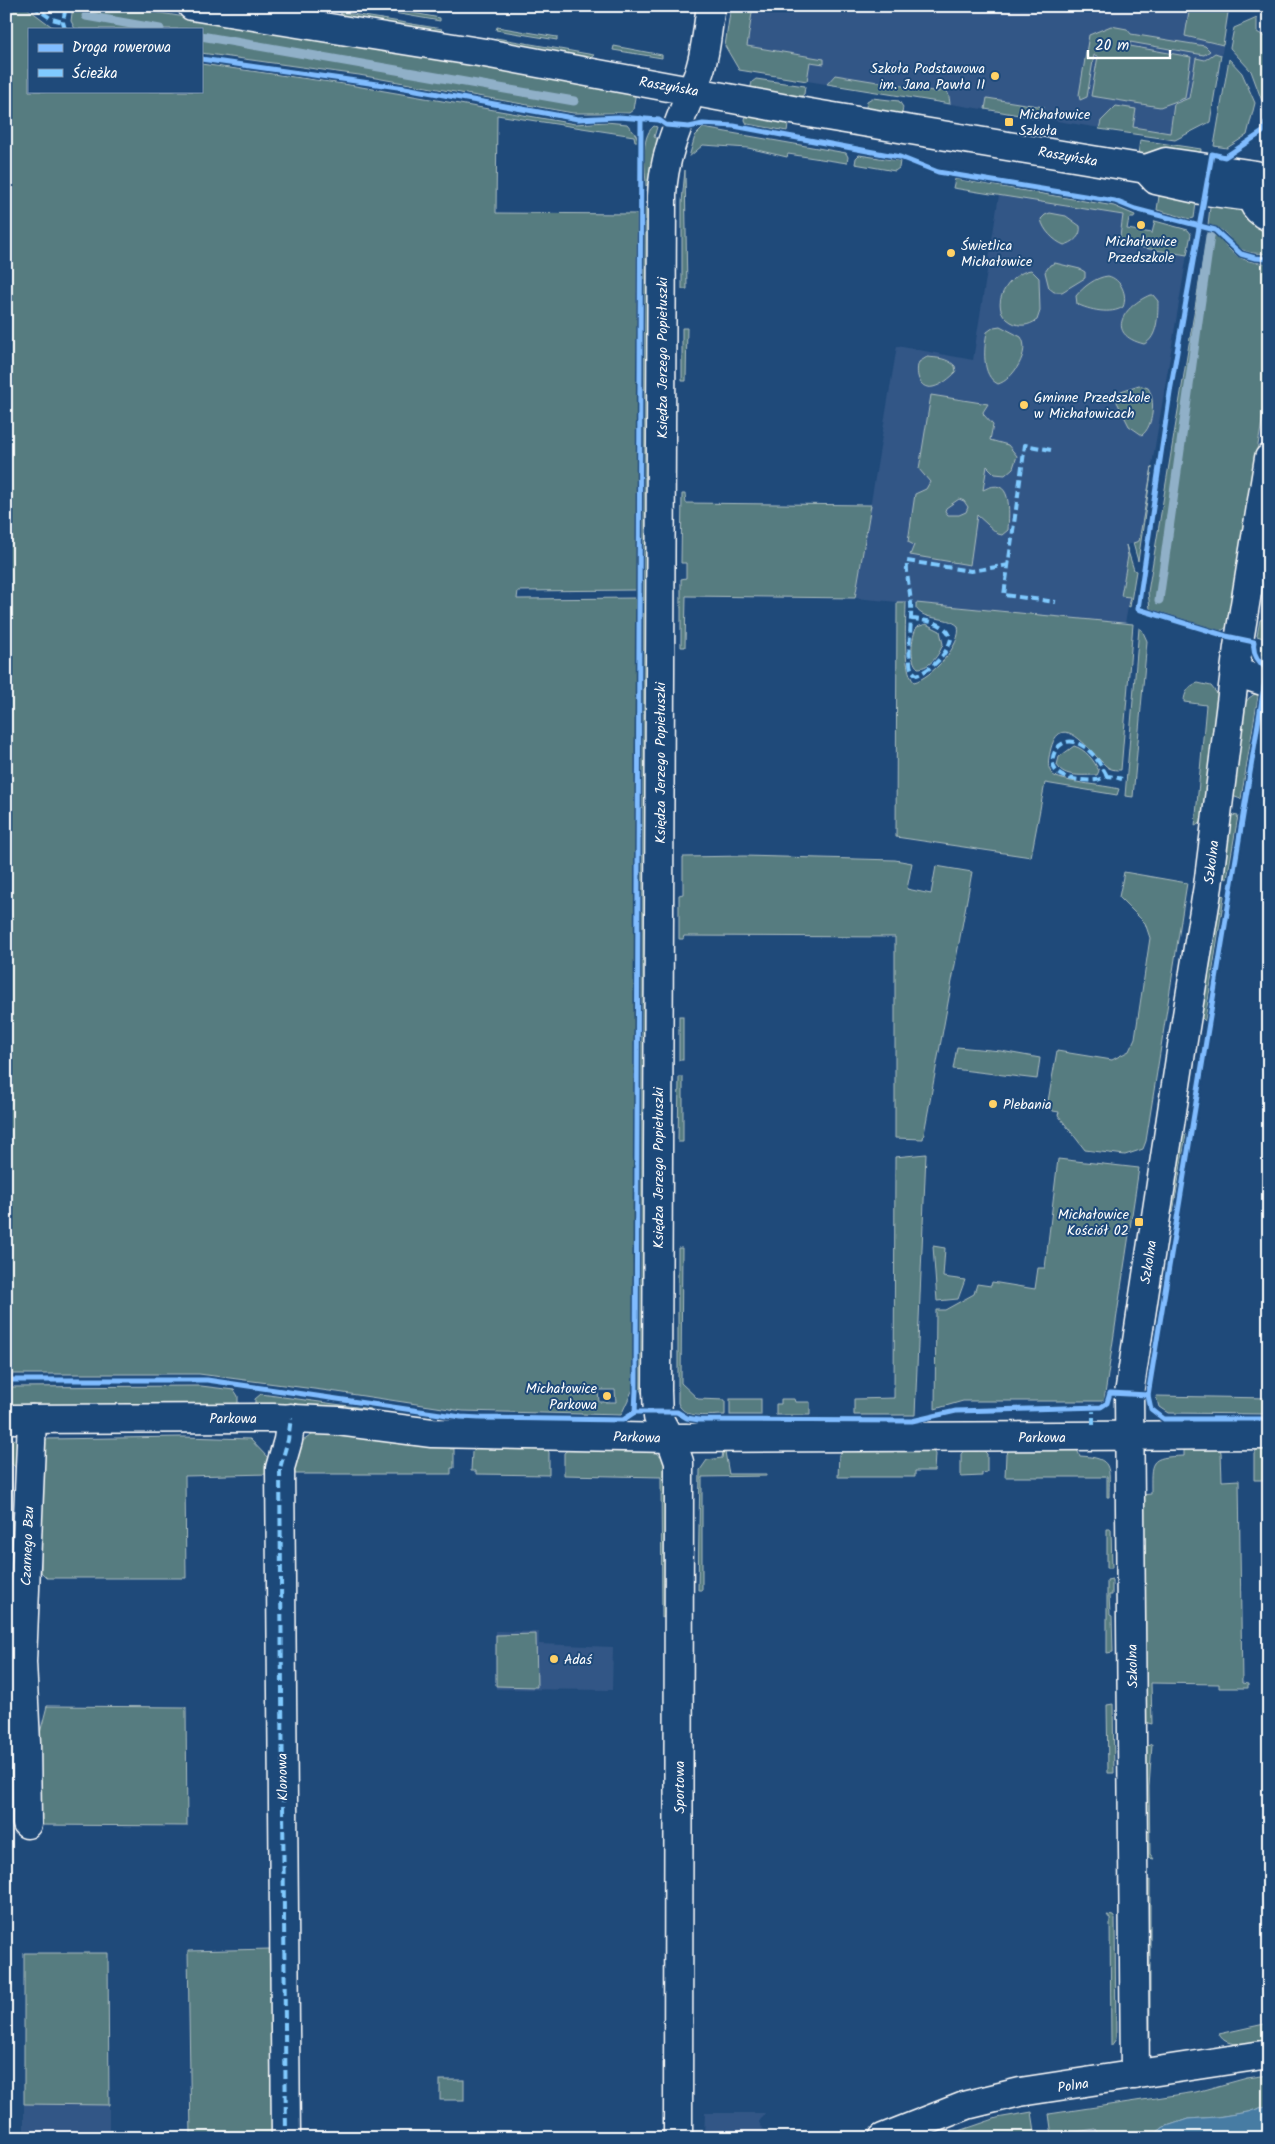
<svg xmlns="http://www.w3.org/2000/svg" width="1275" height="2144" viewBox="0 0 1275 2144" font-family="Kalam,sans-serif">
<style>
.built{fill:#325686}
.green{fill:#577b80;stroke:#abbdc0;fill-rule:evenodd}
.water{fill:#467ba3;stroke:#90b0c8}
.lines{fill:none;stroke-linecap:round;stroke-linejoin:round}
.stream{stroke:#90b0c8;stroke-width:9}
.minor-casing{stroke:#fff;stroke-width:31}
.tertiary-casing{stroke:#fff;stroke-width:31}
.minor{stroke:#1f4a7a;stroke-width:28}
.tertiary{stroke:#1f4a7a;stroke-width:28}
.quiet{stroke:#80caff;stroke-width:4;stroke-dasharray:8 4;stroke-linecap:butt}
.cycleway-casing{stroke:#1f4a7a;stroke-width:8}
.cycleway{stroke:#80bcff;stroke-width:5}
.poi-dot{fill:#ffd166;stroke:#1f4a7a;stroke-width:2}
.labels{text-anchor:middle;stroke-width:4;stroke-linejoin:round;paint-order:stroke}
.poi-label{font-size:14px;fill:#fff;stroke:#1f4a7a;text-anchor:start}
.street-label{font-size:14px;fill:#fff;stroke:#1f4a7a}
</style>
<rect width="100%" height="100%" fill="#1f4a7a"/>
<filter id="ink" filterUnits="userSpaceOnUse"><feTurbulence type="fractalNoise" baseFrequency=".02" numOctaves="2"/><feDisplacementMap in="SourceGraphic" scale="10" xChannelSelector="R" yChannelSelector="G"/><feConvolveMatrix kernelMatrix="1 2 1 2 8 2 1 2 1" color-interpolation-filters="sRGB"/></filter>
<g filter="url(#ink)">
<g class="built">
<path d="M 731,6 L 1230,6 L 1210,122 L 1175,140 L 739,70 L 725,46 Z"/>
<path d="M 999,195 L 1124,215 L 1120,244 L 1187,255 L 1139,542 L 1126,545 L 1128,556 L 1121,595 L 1130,597 L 1125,623 L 855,598 L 897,346 L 973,360 Z"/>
<path d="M 495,1631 L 539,1632 L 539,1644 L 613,1647 L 612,1690 L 496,1689 Z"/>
<path d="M 24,2104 L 109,2105 L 109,2138 L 24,2138 Z"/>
<path d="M 705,2113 L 765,2113 L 759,2122 L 767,2138 L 704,2138 Z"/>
</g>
<g class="green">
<path d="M 6,6 L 27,8 L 55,29 L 29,29 L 29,91 L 201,91 L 201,64 L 344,84 L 575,124 L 606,122 L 627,124 L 636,135 L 638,141 L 635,141 L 634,136 L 497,115 L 496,213 L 637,214 L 636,590 L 518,591 L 517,599 L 636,598 L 633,1389 L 621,1415 L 463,1411 L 337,1392 L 199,1374 L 6,1374 ZM 598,1390 L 615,1390 L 616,1402 L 599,1402 Z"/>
<path d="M 73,6 L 118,6 L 636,91 L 633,110 L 629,113 L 573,113 L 359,75 L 201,53 L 201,29 L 75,29 L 71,21 Z"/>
<path d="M 354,6 L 376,6 L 440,18 L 440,21 Z"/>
<path d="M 731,6 L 753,6 L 747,46 L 824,59 L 824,64 L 810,62 L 807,81 L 739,70 L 725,46 Z"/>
<path d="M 1190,6 L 1229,6 L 1223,45 L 1185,36 Z"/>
<path d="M 340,12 L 442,29 L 437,34 L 343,19 Z"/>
<path d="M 1257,18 L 1257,32 L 1269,39 L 1269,102 L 1262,101 L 1251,71 L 1230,48 L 1234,28 Z"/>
<path d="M 1111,26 L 1127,29 L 1131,34 L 1205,46 L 1210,51 L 1204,55 L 1130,42 L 1130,46 L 1191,57 L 1185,98 L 1160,107 L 1091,96 L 1098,56 L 1094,55 L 1087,97 L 1080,100 L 1079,95 L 1089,35 Z"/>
<path d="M 497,27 L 557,37 L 557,40 L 496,30 Z"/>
<path d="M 496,38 L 594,55 L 588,60 L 499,44 Z"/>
<path d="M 614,46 L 662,55 L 662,58 L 613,50 Z"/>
<path d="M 1215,53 L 1221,55 L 1210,122 L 1175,140 L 1099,129 L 1101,121 L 1116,106 L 1136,109 L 1133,127 L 1170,133 L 1174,104 L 1189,98 L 1196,58 L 1205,60 Z"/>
<path d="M 1229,59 L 1242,73 L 1255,103 L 1247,135 L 1227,148 L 1214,146 Z"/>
<path d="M 835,75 L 939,92 L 941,88 C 949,90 949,96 950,104 L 827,84 Z"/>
<path d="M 756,79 L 805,86 L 804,94 L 798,99 L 750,90 L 752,82 Z"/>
<path d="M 872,98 L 899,101 L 903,107 L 902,113 L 896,117 L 869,112 L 866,107 L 867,101 Z"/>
<path d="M 987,98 L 1044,107 L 1041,119 L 985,109 Z"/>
<path d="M 746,113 L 785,120 L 788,125 L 787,131 L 747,124 L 745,120 Z"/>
<path d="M 654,126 L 657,127 L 654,137 L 661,140 L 652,180 L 646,186 C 646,169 639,138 654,126 Z"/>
<path d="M 703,128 L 846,153 L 848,157 L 847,163 L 788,154 L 787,157 L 748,148 L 703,145 L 689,157 L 695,136 Z"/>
<path d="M 1140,140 L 1201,149 L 1200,158 L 1138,155 Z"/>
<path d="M 859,155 L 900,161 L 899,168 L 895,171 L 855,164 L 856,158 Z"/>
<path d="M 685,170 L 687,289 L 682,289 L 682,202 Z"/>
<path d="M 955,179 L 1114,206 L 1135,215 L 1134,218 L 1129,218 L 1127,229 L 1152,233 L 1155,221 L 1188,230 L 1191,234 L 1187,255 L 1119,244 L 1123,215 L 953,188 Z"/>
<path d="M 1160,189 L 1197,196 L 1194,218 L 1190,219 L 1157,210 Z"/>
<path d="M 1223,200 L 1235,201 L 1264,229 L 1268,240 L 1268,254 C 1261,253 1252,254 1245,251 C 1228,244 1229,228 1208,225 L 1210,207 L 1221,208 Z"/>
<path d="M 645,207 L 651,214 L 646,1396 L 643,1396 L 640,1389 Z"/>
<path d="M 1050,213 L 1066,216 L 1080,226 C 1082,236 1073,243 1064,245 C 1054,241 1043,230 1041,219 L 1045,215 Z"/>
<path d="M 1207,235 L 1218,236 C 1233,256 1243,263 1268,263 L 1269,272 L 1269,375 L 1265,404 L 1227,627 L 1221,631 L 1150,609 L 1148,592 Z"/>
<path d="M 1055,263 L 1080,269 L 1085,272 L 1085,278 L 1062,292 L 1054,292 L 1049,288 L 1045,272 L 1050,265 Z"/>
<path d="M 1031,270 L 1039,278 L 1040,311 L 1037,320 C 1028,326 1020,327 1011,322 C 986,307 1009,273 1031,270 Z"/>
<path d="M 1108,276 C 1121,279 1128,295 1123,307 C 1111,315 1089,310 1077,304 L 1076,296 C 1083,287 1096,277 1108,276 Z"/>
<path d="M 1150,295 L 1153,295 L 1158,301 C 1158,314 1158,338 1144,344 C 1104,334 1124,306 1150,295 Z"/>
<path d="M 1000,326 L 1021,337 C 1031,351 1013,380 998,384 C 981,376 984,347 987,332 L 994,327 Z"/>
<path d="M 682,328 L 687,328 L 686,381 L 682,381 Z"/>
<path d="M 927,357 C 938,358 947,358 955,366 L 956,372 C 950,378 942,385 933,387 C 918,390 915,371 919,362 Z"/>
<path d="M 1139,385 L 1148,388 C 1156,400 1153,427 1142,435 L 1129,426 L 1117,402 L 1121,391 Z"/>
<path d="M 931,395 L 988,404 L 983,412 L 984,415 L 993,425 L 990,440 L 1008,445 L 1017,456 L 1013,468 L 1005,475 L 995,474 L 987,466 L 983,490 C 1013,474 1009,512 1008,530 L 1002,535 L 998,534 L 977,515 L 970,565 L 910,555 L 914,545 L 908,542 L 915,494 L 926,489 L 930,482 L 919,469 ZM 959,499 L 964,501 L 968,507 L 966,512 L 959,515 L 948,515 L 945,511 L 946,508 Z"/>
<path d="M 1152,467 L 1138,561 L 1133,543 L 1139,541 Z"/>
<path d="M 682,494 L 685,494 L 686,503 L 871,505 L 855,598 L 686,596 L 685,647 L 681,647 L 681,579 L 686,578 L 686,563 L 681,563 Z"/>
<path d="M 1126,545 L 1134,570 L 1136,571 L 1130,607 L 1128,606 L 1130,597 L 1121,596 L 1128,556 Z"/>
<path d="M 897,602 L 906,602 C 906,621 902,669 914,682 C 931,678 963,644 958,626 C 946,615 925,622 916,608 L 916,603 L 1133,624 L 1121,770 C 1116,770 1113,770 1109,768 C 1095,760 1063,706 1051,748 C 1049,757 1046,766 1052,774 C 1058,782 1105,785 1119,789 L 1117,795 L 1045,783 L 1031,857 L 896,837 Z"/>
<path d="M 1263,619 L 1269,620 L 1269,665 C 1259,658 1262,648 1263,638 L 1257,636 L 1260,620 Z"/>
<path d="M 926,624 L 940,631 L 943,644 C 939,655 930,668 918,668 C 909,661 911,637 917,627 Z"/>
<path d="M 1139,628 L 1142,630 L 1147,641 L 1133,797 L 1125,796 Z"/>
<path d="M 1198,683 L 1211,686 L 1219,696 L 1204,821 L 1195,826 L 1206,705 L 1184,702 C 1184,693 1189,685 1198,683 Z"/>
<path d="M 1259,691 L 1241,799 L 1232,796 L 1243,706 L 1249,698 Z"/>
<path d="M 1074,746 C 1085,749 1094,760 1099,771 L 1097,775 C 1083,775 1064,778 1057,765 L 1059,757 Z"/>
<path d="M 1232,815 L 1238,816 L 1227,879 L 1221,876 L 1228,818 Z"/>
<path d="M 744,856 L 895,860 L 912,863 L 907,889 L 931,894 L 936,866 L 972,872 L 923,1139 L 895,1138 L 895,937 L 684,936 L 683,939 L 679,939 L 679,895 L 683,894 L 683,857 Z"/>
<path d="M 1124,872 L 1187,883 L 1146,1141 L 1143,1149 L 1125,1155 L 1085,1150 L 1058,1115 L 1059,1112 L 1053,1111 L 1048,1101 L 1057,1051 L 1112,1060 L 1129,1051 L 1135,1038 L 1150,938 L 1145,923 L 1119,897 Z"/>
<path d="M 1223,895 L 1224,896 L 1205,1021 L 1199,1015 L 1217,899 Z"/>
<rect x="679" y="1016" width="4" height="44"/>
<path d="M 957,1047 L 1001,1051 L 1040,1058 L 1037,1079 L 953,1069 Z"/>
<path d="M 679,1077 L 683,1077 L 683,1142 L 678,1142 Z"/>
<path d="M 1180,1134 L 1186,1135 L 1173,1213 L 1168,1207 Z"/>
<path d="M 926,1154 L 915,1415 L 854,1415 L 854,1399 L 894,1398 L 895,1157 Z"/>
<path d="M 1058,1159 L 1139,1168 L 1104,1401 L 963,1401 L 935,1409 L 936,1310 L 945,1310 L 974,1294 L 977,1284 L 991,1286 L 992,1282 L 1035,1289 L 1038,1268 L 1045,1268 Z"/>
<path d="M 933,1246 L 945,1248 L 943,1277 L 965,1280 L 958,1299 L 937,1301 Z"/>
<path d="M 678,1248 L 682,1248 L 681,1383 L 698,1399 L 725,1400 L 725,1415 C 710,1415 684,1420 678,1403 Z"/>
<path d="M 201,1386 L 234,1390 L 238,1396 L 238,1406 L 6,1407 L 6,1387 Z"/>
<path d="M 261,1394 L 371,1409 L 370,1413 L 255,1406 L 255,1399 Z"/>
<path d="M 1156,1396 L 1269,1398 L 1269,1414 L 1168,1413 L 1159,1407 Z"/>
<rect x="730" y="1399" width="31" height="16"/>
<path d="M 781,1399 L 794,1399 L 795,1402 L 810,1402 L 810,1415 L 776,1415 L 776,1404 L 781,1404 Z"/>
<path d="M 318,1432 L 338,1432 L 342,1436 L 347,1433 L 450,1445 L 450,1449 L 454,1449 L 454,1468 L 451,1468 L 451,1474 L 293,1474 L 297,1445 L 310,1436 Z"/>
<path d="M 184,1437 L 250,1439 L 269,1459 L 269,1474 L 185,1476 L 186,1578 L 47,1578 L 41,1572 L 39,1484 L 43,1444 L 47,1439 Z"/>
<path d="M 6,1439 L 14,1439 L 20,1445 L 21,1482 L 15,1482 L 15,1467 L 6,1458 Z"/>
<path d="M 478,1446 L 544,1447 L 549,1452 L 549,1475 L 476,1474 L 476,1471 L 471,1471 L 472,1452 Z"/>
<path d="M 571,1447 L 633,1451 L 650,1449 L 661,1456 L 667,1466 L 667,1615 L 662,1618 L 661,1477 L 564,1475 L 564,1453 Z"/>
<path d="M 1184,1447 L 1218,1447 L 1221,1452 L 1222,1481 L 1239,1480 L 1242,1683 L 1248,1684 L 1248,1688 L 1219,1688 L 1219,1684 L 1151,1683 L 1152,1724 L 1144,1722 L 1142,1495 L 1151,1494 C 1151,1461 1148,1457 1184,1456 Z"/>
<path d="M 1258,1447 L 1269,1448 L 1269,1480 L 1254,1480 L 1254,1454 Z"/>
<path d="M 931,1448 L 935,1454 L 934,1471 L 915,1471 L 915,1477 L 838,1477 L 839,1454 L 846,1449 L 899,1449 L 900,1452 L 902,1449 Z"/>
<path d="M 966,1448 L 982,1449 L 987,1454 L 987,1472 L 982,1473 L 982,1476 L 961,1477 L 961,1454 Z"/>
<path d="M 1076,1448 L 1080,1456 C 1114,1458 1109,1467 1109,1497 L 1107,1497 L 1107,1477 L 1005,1477 L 1006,1454 L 1011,1449 Z"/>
<path d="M 723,1452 L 725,1452 L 729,1474 L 766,1474 L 766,1476 L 702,1477 L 702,1590 L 698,1590 L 700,1470 L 707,1460 L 722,1458 Z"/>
<path d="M 1107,1529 L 1111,1529 L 1112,1568 L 1107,1568 Z"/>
<path d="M 1112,1579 L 1112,1595 L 1109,1595 L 1110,1615 L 1112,1616 L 1113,1652 L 1107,1653 L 1107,1580 Z"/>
<path d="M 536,1634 L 537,1687 L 496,1686 L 496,1635 Z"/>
<path d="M 14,1701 L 18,1795 L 6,1798 L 6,1732 Z"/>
<path d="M 1113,1704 L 1114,1773 L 1108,1773 L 1107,1705 Z"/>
<path d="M 47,1706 L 186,1707 L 187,1826 L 37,1825 L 38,1741 Z"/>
<path d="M 1152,1744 L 1149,1787 L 1150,1854 L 1154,1859 L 1145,1857 L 1145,1747 Z"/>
<path d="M 1150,1880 L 1150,2041 L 1147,2046 L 1145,1882 Z"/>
<path d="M 1107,1915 L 1113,1916 L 1115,1919 L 1116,2039 L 1111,2046 L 1110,1919 Z"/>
<path d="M 270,1949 L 277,2138 L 191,2138 L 188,1951 Z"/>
<path d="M 24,1953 L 108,1953 L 109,2105 L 24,2104 Z"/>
<path d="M 1269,2023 L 1269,2040 C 1255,2043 1226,2050 1219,2034 Z"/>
<path d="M 1269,2075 L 1269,2105 L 1248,2112 L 1217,2117 L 1188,2119 L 1164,2127 L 1149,2138 L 1100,2138 L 1095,2129 L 1052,2136 L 1049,2114 L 1196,2092 L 1247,2078 Z"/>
<rect x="440" y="2080" width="24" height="20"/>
<path d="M 1032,2112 L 1036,2138 L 939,2138 L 997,2118 Z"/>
</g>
<path class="water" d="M 1269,2105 L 1269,2138 L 1149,2138 L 1164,2127 L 1188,2119 L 1217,2117 L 1248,2112 Z"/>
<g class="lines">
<g class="stream">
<path d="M 86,16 L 160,29"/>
<path d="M 201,36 L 574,101"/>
<path d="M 1159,600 L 1210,236"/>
</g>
<g class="minor-casing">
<g id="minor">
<path d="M 192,6 L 485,53 L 809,113 L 1146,169 L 1166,162 L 1256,175"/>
<path d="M 1146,169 L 1156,180 L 1206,191 L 1251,197"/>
<path d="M 1253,179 C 1247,195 1253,210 1269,217"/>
<path d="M 1235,672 L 1269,683"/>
<path d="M 6,1419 L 273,1418 L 338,1421 L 432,1433 L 670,1438 L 1269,1435"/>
<path d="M 27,1824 L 26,1743 L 22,1662 L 32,1419"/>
<path d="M 1135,2075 L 1129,1394 L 1181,1052 L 1208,886 L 1238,647 L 1269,458"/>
<path d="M 286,2138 L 280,1468 L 288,1440 L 291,1418"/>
<path d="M 678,2138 L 679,1462 L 673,1445 L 658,1417 L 657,1391 L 662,196 C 663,154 682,116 697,78 C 706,56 707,30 711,6"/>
</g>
</g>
<g class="tertiary-casing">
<path id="tertiary" d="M 883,2138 L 967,2105 L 1020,2092 L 1269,2054"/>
</g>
<use href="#minor" class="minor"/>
<use href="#tertiary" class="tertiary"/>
<g class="quiet">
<path d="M 33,6 L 52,19 L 63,22"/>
<path d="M 65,29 L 63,22 L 66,6"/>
<path d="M 1051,450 L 1025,445 L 1004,595 L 1056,602"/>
<path d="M 911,619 C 925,620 947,622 951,639 C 947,655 932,669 917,675 C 912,672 910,668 910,662 C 908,643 912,623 911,603 C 910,589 906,576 907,561 L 971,571 L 1009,565"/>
<path d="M 1107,776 C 1069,703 1033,767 1065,777 C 1073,780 1088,781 1096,780 C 1100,780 1103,777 1107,776 C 1112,776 1118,778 1122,779"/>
<path d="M 1093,1425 L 1093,1407"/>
<path d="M 286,2138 L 280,1468 L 288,1440 L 291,1418"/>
</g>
<g class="cycleway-casing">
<g id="cycleway">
<path d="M 201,59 L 405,88 L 578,119 L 618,117 L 659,120 L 666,125 L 689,127 L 703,124 L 734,126 L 900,157 L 938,172 L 1115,201 L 1135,209 L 1215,230 L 1241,254 L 1255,258 L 1269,259"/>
<path d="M 6,1380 L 207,1380 L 461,1417 L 480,1418 L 623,1420 L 635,1412 L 677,1412 L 687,1418 L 699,1420 L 912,1421 L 956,1411 L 1101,1407 L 1107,1403 L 1110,1393 L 1148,1395 L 1151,1409 L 1164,1419 L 1269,1419"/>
<path d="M 1148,1395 L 1267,669 C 1258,662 1252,653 1254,642 L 1226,636 L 1138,609 L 1171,386 L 1212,154 L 1225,157 L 1264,131 L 1266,122 L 1269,122"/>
<path d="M 635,1412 L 636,1390 L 641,118"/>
</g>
</g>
<use href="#cycleway" class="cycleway"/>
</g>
</g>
<g class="poi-dot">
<circle cx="995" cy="76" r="5"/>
<rect x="1004" y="117" width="10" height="10" rx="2.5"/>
<circle cx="1141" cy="225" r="5"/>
<circle cx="951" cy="253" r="5"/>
<circle cx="1024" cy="405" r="5"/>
<circle cx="993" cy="1104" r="5"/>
<rect x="1134" y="1217" width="10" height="10" rx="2.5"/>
<circle cx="607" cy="1396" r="5"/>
<circle cx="554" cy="1659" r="5"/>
</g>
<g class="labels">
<g class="poi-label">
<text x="985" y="73" text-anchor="end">Szkoła Podstawowa<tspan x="985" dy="16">im. Jana Pawła II</tspan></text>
<text x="1019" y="119">Michałowice<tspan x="1019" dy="16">Szkoła</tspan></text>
<text x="1141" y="246" text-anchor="middle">Michałowice<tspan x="1141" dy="16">Przedszkole</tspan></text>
<text x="961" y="250">Świetlica<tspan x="961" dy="16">Michałowice</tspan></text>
<text x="1034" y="402">Gminne Przedszkole<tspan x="1034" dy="16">w Michałowicach</tspan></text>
<text x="1003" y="1109">Plebania</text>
<text x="1129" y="1219" text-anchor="end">Michałowice<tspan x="1129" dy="16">Kościół 02</tspan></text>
<text x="597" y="1393" text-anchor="end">Michałowice<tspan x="597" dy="16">Parkowa</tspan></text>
<text x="564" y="1664">Adaś</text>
</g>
<g class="street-label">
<text transform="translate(669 86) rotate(10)" y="5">Raszyńska</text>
<text transform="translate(1068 156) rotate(10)" y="5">Raszyńska</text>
<text transform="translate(662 358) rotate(-90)" y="5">Księdza Jerzego Popiełuszki</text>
<text transform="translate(660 763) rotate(-90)" y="5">Księdza Jerzego Popiełuszki</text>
<text transform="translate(1211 862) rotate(-83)" y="5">Szkolna</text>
<text transform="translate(658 1168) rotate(-90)" y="5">Księdza Jerzego Popiełuszki</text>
<text transform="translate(1148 1262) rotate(-81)" y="5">Szkolna</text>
<text x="233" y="1423">Parkowa</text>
<text transform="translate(637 1437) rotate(2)" y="5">Parkowa</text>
<text x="1042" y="1442">Parkowa</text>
<text transform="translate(27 1546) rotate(-88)" y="5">Czarnego Bzu</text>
<text transform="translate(1132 1666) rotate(-91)" y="5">Szkolna</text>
<text transform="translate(282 1777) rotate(-91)" y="5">Klonowa</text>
<text transform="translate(679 1787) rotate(-90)" y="5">Sportowa</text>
<text transform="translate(1073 2085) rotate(-9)" y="5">Polna</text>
</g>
</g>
<rect width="1275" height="2144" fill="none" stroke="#1f4a7a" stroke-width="25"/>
<rect x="12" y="12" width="1250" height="2119" fill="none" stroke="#fff" stroke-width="2" filter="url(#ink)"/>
<rect x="28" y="28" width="175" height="65" fill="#1f4a7a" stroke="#7992af"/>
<rect x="38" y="44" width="25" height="8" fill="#80bcff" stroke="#7992af"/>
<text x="72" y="52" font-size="15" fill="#ffffff">Droga rowerowa</text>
<rect x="38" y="69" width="25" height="8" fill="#80caff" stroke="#7992af"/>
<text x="72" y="78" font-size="15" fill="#ffffff">Ścieżka</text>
<path d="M1088 50v8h82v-8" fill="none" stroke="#ffffff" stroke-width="2.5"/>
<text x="1095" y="50" font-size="15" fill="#ffffff" stroke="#1f4a7a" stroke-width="4" paint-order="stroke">20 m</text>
</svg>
